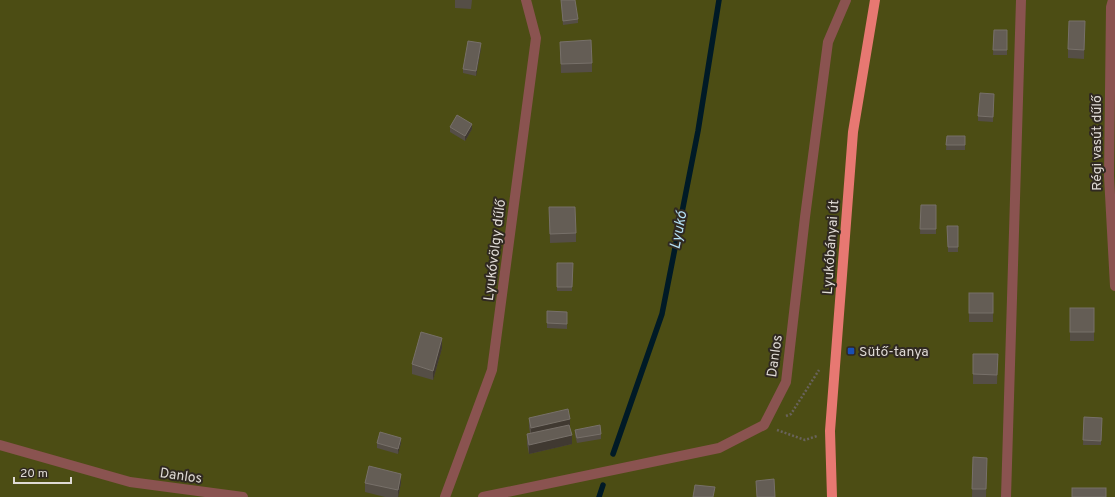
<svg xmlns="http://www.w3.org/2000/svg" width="1115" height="497" viewBox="0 0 1115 497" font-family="Overpass,sans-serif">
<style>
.green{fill:#4c4d14}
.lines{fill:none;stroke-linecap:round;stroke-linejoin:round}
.stream{stroke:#001a26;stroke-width:5.5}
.path{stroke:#69635c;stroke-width:2.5;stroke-dasharray:2 2;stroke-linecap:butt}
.minor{stroke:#8a5350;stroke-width:10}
.major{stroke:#e77872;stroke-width:10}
.wall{fill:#554e46}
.shaded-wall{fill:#403931}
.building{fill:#645d55;stroke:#777069}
.transit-dot{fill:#1a4fb4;stroke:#302921;stroke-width:1.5}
.labels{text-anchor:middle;stroke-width:4;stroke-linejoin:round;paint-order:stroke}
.street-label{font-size:14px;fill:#dfdad5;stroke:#302921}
.poi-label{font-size:14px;fill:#dfdad5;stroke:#302921;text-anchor:start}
.water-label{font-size:15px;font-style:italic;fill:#b4e0f4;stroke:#302921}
</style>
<rect width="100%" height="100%" fill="#302921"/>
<rect class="green" x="0" y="0" width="1115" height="497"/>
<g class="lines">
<g class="stream">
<path d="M 613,454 L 662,314 L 698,131 L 719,0"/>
<path d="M 599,497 L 603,485"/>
</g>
<g class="path">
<path d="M 786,416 L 791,414 L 819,370"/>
<path d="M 777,430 L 805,440 L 817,436"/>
</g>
<g class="minor">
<path d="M 1113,0 L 1111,7 L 1109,176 L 1115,286"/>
<path d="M 0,445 L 130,482 L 243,497"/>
<path d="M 445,497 L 492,370 L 536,38 L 526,0"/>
<path d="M 483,497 L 719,448 L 764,425 L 786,382 L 805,217 L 828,42 L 846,0"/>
<path d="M 1006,497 L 1021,0"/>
</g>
<path class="major" d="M 832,497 L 830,431 L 853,132 L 875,0"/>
</g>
<g class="wall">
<path d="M 455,0 L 472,0 L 471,9 L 455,8 Z"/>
<path d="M 561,0 L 578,19 L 578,23 L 563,25 Z"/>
<path d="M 1085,21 L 1084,59 L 1068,58 L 1068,49 Z"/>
<path d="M 994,30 L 1007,30 L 1007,55 L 993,55 Z"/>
<path d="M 560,42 L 592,63 L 592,72 L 561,73 Z"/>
<path d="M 481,48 L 476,76 L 463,73 L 463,69 Z"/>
<path d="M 994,99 L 993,122 L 978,121 L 978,116 Z"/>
<path d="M 450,127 L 472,129 L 465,141 L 450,132 Z"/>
<path d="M 947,136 L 965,136 L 965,150 L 946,150 Z"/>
<path d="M 921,205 L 936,205 L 936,234 L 920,234 Z"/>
<path d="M 549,207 L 576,233 L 576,242 L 550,243 Z"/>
<path d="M 947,226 L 958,226 L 958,252 L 948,252 Z"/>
<path d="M 557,263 L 573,263 L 572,291 L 557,291 Z"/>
<rect x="969" y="293" width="24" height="29"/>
<rect x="1070" y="308" width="24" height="33"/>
<path d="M 547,311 L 567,312 L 567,329 L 547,328 Z"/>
<path d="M 442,348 L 433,380 L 412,374 L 412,364 Z"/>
<path d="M 973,354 L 998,354 L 997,384 L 973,384 Z"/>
<path d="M 1084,417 L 1102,418 L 1101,445 L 1083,445 Z"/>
<path d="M 529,418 L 570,428 L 572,444 L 529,454 L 527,444 L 527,434 L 530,433 L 529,427 Z"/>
<path d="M 575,430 L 601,434 L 601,439 L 577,443 L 575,435 Z"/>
<path d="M 377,443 L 401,443 L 398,454 L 377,448 Z"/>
<path d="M 973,457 L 987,458 L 986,497 L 972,497 Z"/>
<path d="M 365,483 L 401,483 L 398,497 L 385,497 L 365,492 Z"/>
</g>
<g class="shaded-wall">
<path d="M 481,43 L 481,48 L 476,76 L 476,71 Z"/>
<path d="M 472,124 L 472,129 L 465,141 L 465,136 Z"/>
<path d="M 442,338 L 442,348 L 433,380 L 433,371 Z"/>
<path d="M 570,419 L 570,428 L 531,438 L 531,428 Z"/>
<path d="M 572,435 L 572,444 L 529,454 L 529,445 Z"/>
<path d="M 401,438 L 401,443 L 398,454 L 398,449 Z"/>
<path d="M 401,474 L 401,483 L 398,497 L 398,490 Z"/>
</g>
<g class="building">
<path d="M 561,0 L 575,0 L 578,19 L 563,21 Z"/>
<path d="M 1069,21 L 1085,21 L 1084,50 L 1068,49 Z"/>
<path d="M 994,30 L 1007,30 L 1007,50 L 993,50 Z"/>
<path d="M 591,40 L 592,63 L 561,64 L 560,42 Z"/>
<path d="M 468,41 L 481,43 L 476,71 L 463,69 Z"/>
<path d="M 980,93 L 994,94 L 993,117 L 978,116 Z"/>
<path d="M 457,115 L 472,124 L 465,136 L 450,127 Z"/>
<path d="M 947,136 L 965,136 L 965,145 L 946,145 Z"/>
<path d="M 921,205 L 936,205 L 936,229 L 920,229 Z"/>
<path d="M 549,207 L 575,207 L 576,233 L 550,234 Z"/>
<path d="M 947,226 L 958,226 L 958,247 L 948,247 Z"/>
<path d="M 557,263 L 573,263 L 572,287 L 557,287 Z"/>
<rect x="969" y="293" width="24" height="20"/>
<rect x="1070" y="308" width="24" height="24"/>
<path d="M 547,311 L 567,312 L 567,324 L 547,323 Z"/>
<path d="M 421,332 L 442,338 L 433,371 L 412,364 Z"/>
<path d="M 973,354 L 998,354 L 997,375 L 973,374 Z"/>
<path d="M 568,409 L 570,419 L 531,428 L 529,418 Z"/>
<path d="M 1084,417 L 1102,418 L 1101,441 L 1083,440 Z"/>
<path d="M 569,425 L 572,435 L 529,445 L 527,434 Z"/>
<path d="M 600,425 L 601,434 L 577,438 L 575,430 Z"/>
<path d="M 380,432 L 401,438 L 398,449 L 377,443 Z"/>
<path d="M 973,457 L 987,458 L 986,489 L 972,489 Z"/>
<path d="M 369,466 L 401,474 L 398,490 L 365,483 Z"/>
<path d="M 774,479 L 775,497 L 757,497 L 756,481 Z"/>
<path d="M 695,485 L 715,487 L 713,497 L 693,497 Z"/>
<rect x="1072" y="488" width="34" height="9"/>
</g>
<rect class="transit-dot" x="847" y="347" width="8" height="8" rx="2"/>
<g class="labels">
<g class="street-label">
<text transform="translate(1096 143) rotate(-90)" y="5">Régi vasút dűlő</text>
<text transform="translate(830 247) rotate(-86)" y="5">Lyukóbányai út</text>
<text transform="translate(494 250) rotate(-83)" y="5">Lyukóvölgy dűlő</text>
<text transform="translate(774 356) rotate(-82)" y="5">Danlos</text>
<text transform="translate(181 475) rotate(8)" y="5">Danlos</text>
</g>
<g class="poi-label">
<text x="859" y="356">Sütő-tanya</text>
</g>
<g class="water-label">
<text transform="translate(678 230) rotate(-79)" y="5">Lyukó</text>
</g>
</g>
<path d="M14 477v6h57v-6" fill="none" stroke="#dfdad5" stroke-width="2"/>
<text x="20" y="477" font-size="12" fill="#dfdad5" stroke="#302921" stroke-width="3" paint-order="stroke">20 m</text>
</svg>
